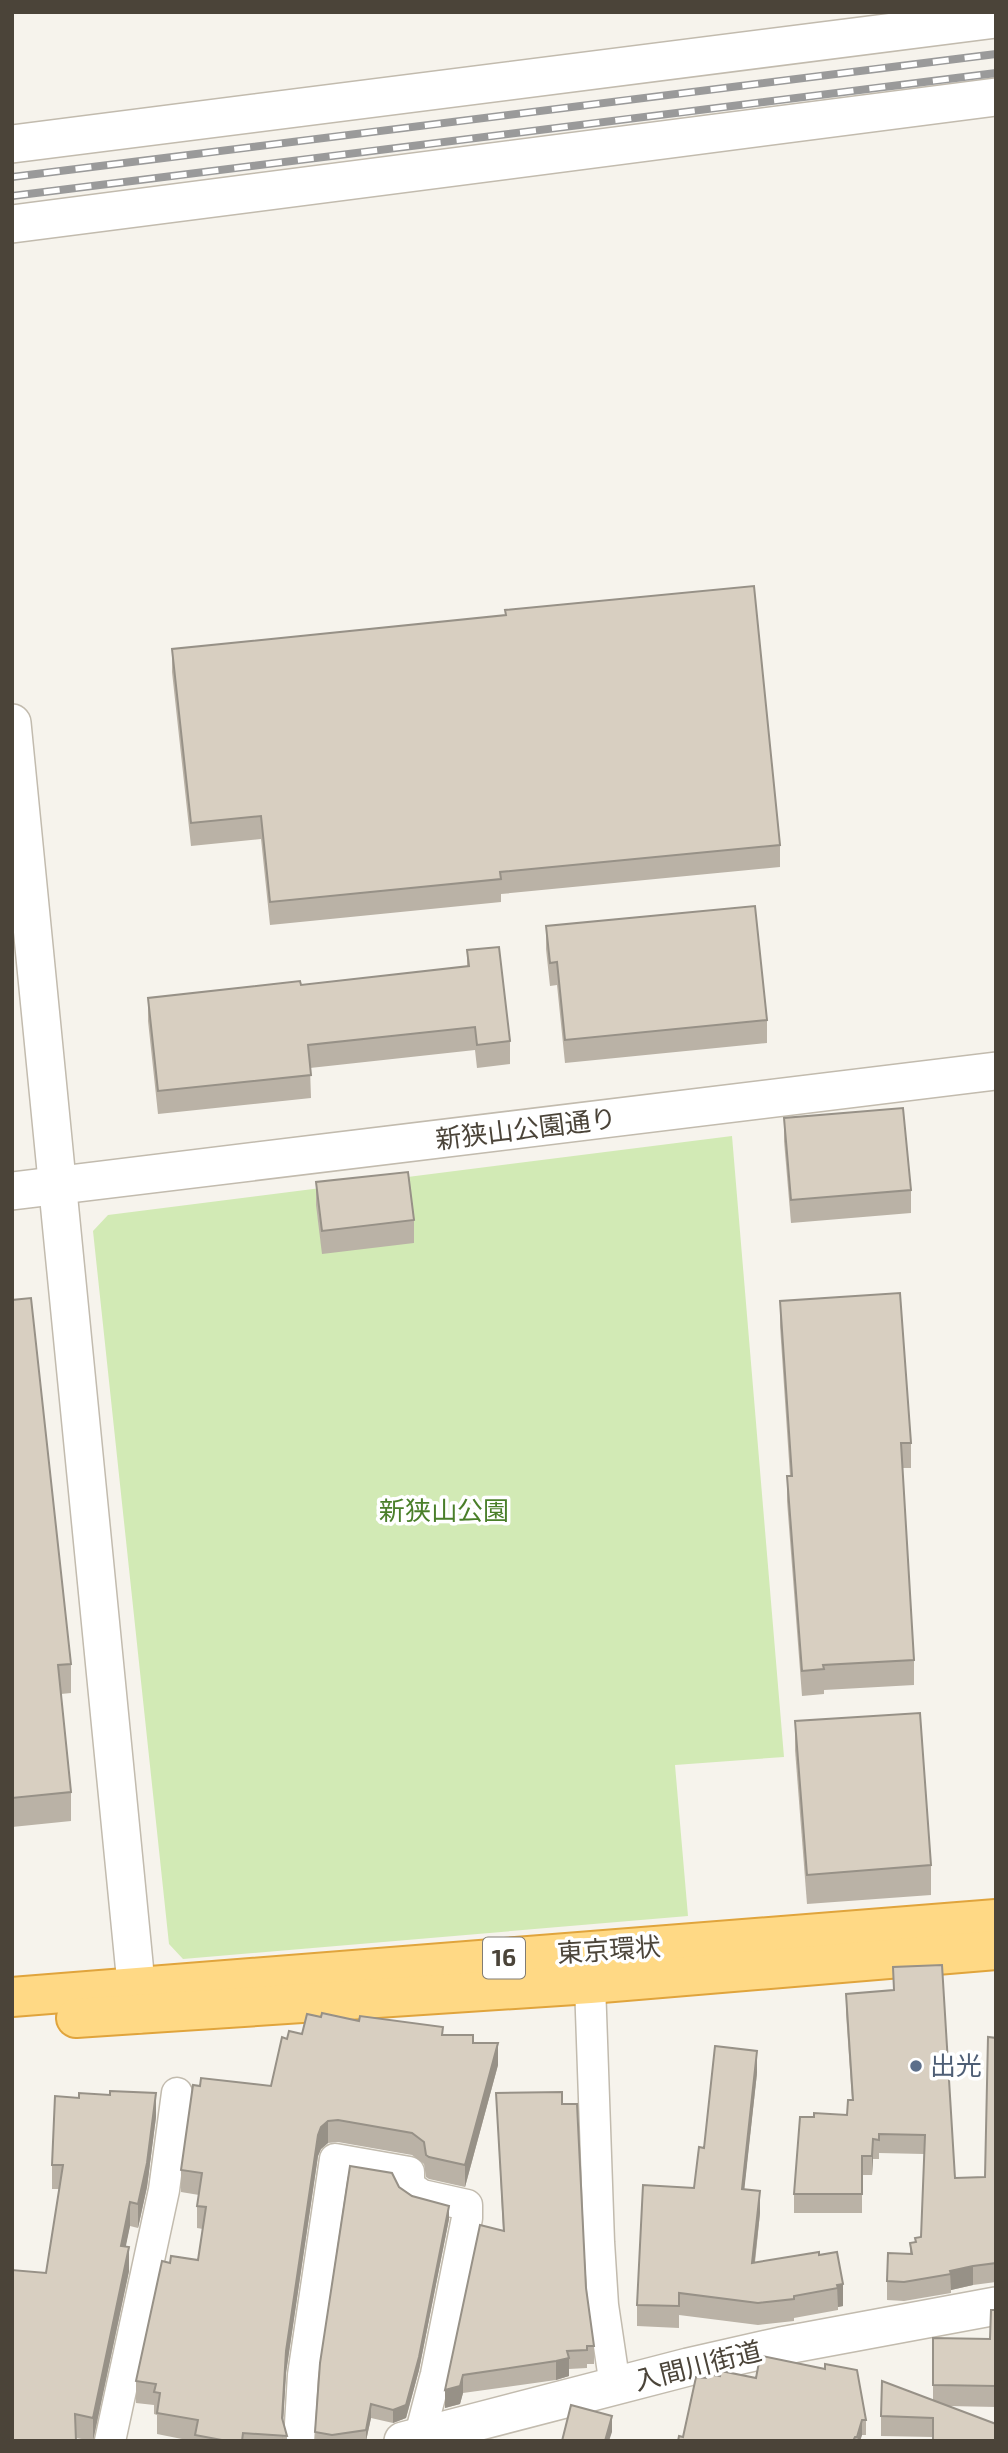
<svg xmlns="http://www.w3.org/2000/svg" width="1008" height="2453" viewBox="0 0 1008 2453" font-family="'Exo 2','Noto Sans JP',sans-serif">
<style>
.green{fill:#d2eab5}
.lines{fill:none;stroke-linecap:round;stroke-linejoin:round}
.minor-casing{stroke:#c2bbae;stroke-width:33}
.tertiary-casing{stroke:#c2bbae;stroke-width:40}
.trunk-casing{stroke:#e0a43c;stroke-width:42}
.minor{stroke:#fff;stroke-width:30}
.tertiary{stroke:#fff;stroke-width:37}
.trunk{stroke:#ffd985;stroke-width:38}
.rail-casing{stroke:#9a9a9a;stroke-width:8}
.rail{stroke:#fff;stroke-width:5;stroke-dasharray:16;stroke-linecap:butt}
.wall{fill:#bab2a6}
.shaded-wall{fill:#979187}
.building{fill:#d8cfc1;stroke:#979187;stroke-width:2}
.service-dot{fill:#5c6f8a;stroke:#fff;stroke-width:2.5}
.labels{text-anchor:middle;stroke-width:7;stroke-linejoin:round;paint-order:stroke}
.shield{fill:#fff;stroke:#817c74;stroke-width:2}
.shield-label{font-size:24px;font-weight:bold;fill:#4b4439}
.street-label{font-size:26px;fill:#4b4439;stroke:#fff}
.park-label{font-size:26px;fill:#4a7f2a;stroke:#fff}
.service-label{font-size:26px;fill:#4e5e75;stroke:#fff;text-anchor:start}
</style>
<rect width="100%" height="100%" fill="#f6f3ec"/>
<path class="green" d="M 732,1136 L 784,1757 L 675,1765 L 688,1916 L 183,1959 L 169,1944 L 93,1231 L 108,1215 Z"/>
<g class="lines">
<g class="minor-casing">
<g id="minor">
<path d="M 590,1984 L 599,2242 L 603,2305 L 615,2386"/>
<path d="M 110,2441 L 164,2190 L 177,2093"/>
<path d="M 299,2441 L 303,2375 L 335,2159 L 409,2172 L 409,2186 L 422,2195 L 467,2205 L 467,2218 L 436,2374 L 420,2435"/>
</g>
</g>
<g class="tertiary-casing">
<g id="tertiary">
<path d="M 12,144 L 996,19"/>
<path d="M 12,224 L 996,97"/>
<path d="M 12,723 L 139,2014"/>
<path d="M 12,1191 L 996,1071"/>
<path d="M 403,2441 L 688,2367 L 781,2346 L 996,2306"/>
</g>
</g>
<g class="trunk-casing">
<g id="trunk">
<path d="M 12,1997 L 996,1919"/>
<path d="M 76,2018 L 590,1984 L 996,1950"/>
</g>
</g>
<use href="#minor" class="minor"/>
<use href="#tertiary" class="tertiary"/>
<use href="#trunk" class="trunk"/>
<g class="rail-casing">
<g id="rail">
<path d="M 12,177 L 996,54"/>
<path d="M 12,196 L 996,73"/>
</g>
</g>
<use href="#rail" class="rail"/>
</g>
<g class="wall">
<path d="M 172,649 L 780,845 L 780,867 L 501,894 L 501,902 L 270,925 L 261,839 L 191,846 L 172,672 Z"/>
<path d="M 546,926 L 767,1020 L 767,1043 L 565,1063 L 557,985 L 550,986 L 546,949 Z"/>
<path d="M 467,950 L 510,1041 L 510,1064 L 477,1068 L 475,1050 L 310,1068 L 311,1098 L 158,1114 L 148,1021 L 148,998 L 301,985 L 467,967 Z"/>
<path d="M 784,1118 L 911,1190 L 911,1213 L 791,1223 L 784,1141 Z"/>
<path d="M 316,1182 L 414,1220 L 414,1243 L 322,1254 L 316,1205 Z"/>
<path d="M 12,1300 L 71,1664 L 71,1693 L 61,1694 L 71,1792 L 71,1821 L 12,1827 Z"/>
<path d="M 780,1301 L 911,1443 L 911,1468 L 902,1468 L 914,1660 L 914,1685 L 824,1690 L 824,1694 L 802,1696 L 787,1501 L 787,1476 L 790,1476 L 780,1326 Z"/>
<path d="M 795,1721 L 931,1865 L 931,1895 L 807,1904 L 795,1750 Z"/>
<path d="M 893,1967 L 955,2178 L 985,2177 L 996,2038 L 996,2282 L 973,2285 L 951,2290 L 951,2293 L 904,2301 L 887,2300 L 887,2281 L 910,2254 L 910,2243 L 915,2242 L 915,2238 L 921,2237 L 924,2154 L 879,2153 L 879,2159 L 873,2159 L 872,2175 L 862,2175 L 862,2213 L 794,2213 L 794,2194 L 814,2117 L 847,2115 L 852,2100 L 846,2013 L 846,1994 L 893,1990 Z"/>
<path d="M 359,2021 L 443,2035 L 473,2043 L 498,2065 L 465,2187 L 429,2179 L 426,2177 L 424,2164 L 412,2155 L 338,2142 L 328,2143 L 321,2149 L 318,2156 L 286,2373 L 283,2422 L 287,2436 L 287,2441 L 192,2441 L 157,2434 L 157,2415 L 154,2414 L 154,2405 L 136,2403 L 136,2381 L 170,2263 L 198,2260 L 203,2229 L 197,2228 L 197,2206 L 199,2195 L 181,2192 L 181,2170 L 200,2086 L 271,2086 L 287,2039 Z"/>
<path d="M 757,2073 L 744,2189 L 760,2213 L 755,2263 L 837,2252 L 843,2306 L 838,2307 L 838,2310 L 794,2318 L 794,2321 L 758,2325 L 679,2315 L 679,2328 L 637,2326 L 637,2305 L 694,2188 L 704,2148 Z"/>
<path d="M 496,2093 L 562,2104 L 586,2288 L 594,2346 L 594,2364 L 587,2364 L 587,2368 L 569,2369 L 569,2376 L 556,2380 L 463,2393 L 460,2404 L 445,2408 L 503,2231 Z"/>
<path d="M 156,2117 L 147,2187 L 138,2228 L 130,2226 L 125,2247 L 129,2271 L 93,2441 L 76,2438 L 46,2273 L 59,2189 L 52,2189 L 52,2165 Z"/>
<path d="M 399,2187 L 449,2219 L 419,2370 L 406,2418 L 393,2423 L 371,2418 L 366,2441 L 315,2441 L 315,2432 Z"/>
<path d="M 996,2310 L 996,2407 L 948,2406 L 933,2437 L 881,2436 L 881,2416 L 933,2400 L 933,2338 L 990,2339 Z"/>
<path d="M 866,2420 L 866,2435 L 862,2435 L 860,2441 L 678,2441 L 683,2437 Z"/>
</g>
<g class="shaded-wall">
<path d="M 498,2043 L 498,2065 L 465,2187 L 465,2165 Z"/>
<path d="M 757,2051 L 757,2073 L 742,2211 L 742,2189 Z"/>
<path d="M 156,2093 L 156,2117 L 147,2187 L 138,2228 L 138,2204 Z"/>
<path d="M 328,2121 L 328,2143 L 321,2149 L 318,2156 L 286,2373 L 282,2440 L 282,2418 L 286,2351 L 318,2135 L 321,2127 Z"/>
<path d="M 873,2139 L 873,2159 L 872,2175 L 872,2156 Z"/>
<path d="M 760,2191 L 760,2213 L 752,2285 L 752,2263 Z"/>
<path d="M 130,2202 L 130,2226 L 121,2270 L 121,2246 Z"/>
<path d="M 449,2206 L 449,2219 L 419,2370 L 406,2418 L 393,2423 L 393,2410 Z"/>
<path d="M 129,2247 L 129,2271 L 93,2441 L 93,2418 Z"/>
<path d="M 973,2266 L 973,2285 L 951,2290 L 950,2271 Z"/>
<path d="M 843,2284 L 843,2306 L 838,2307 L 837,2285 Z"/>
<path d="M 569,2358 L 569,2376 L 556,2380 L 556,2361 Z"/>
<path d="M 463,2375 L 463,2393 L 460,2404 L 445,2408 L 445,2390 Z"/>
<path d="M 371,2404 L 371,2418 L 366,2441 L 366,2430 Z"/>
<path d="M 612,2416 L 612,2432 L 609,2441 L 605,2441 Z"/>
<path d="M 862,2420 L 862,2435 L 860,2441 L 857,2441 Z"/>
</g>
<g class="building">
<path d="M 754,586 L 780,845 L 500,872 L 501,879 L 270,902 L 261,816 L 191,823 L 172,649 L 506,615 L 505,610 Z"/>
<path d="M 755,906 L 767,1020 L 565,1040 L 557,962 L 550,963 L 546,926 Z"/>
<path d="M 499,947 L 510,1041 L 477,1045 L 475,1027 L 308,1045 L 311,1075 L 158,1091 L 148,998 L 300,981 L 301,985 L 469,966 L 467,950 Z"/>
<path d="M 903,1108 L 911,1190 L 791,1200 L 784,1118 Z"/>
<path d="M 408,1172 L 414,1220 L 322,1231 L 316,1182 Z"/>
<path d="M 900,1293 L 911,1443 L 901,1443 L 914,1660 L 823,1665 L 824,1669 L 802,1671 L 787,1476 L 792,1476 L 780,1301 Z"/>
<path d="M 31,1298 L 71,1664 L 58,1665 L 71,1792 L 12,1798 L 12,1300 Z"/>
<path d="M 920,1713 L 931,1865 L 807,1875 L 795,1721 Z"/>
<path d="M 942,1965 L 955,2178 L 985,2177 L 988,2037 L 996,2038 L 996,2263 L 973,2266 L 950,2271 L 951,2274 L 904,2282 L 887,2281 L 888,2253 L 912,2254 L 910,2243 L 916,2242 L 915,2238 L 921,2237 L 925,2135 L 879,2134 L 879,2140 L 873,2139 L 872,2156 L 862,2156 L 862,2194 L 794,2194 L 800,2117 L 814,2117 L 814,2113 L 847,2115 L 848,2100 L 853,2100 L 846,1994 L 894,1990 L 893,1967 Z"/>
<path d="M 322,2013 L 359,2021 L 360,2016 L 443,2027 L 442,2035 L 473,2035 L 473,2043 L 498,2043 L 465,2165 L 429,2157 L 426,2155 L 424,2142 L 412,2133 L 338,2120 L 328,2121 L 321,2127 L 318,2135 L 286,2351 L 282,2418 L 287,2436 L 243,2433 L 242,2441 L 227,2441 L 195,2435 L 198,2420 L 157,2413 L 160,2393 L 154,2392 L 156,2384 L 136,2381 L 162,2261 L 170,2263 L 171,2256 L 198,2260 L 206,2207 L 197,2206 L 202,2173 L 181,2170 L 193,2085 L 200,2086 L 201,2078 L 271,2086 L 282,2037 L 287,2039 L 289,2031 L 302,2034 L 307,2014 L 321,2017 Z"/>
<path d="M 715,2046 L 757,2051 L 742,2189 L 760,2191 L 752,2263 L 819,2252 L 819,2255 L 837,2252 L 843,2284 L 837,2285 L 838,2288 L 794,2296 L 794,2299 L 758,2303 L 679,2293 L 679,2306 L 637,2305 L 643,2185 L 694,2188 L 699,2147 L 704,2148 Z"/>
<path d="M 110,2091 L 156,2093 L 147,2163 L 138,2204 L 130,2202 L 121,2246 L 129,2247 L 93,2418 L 75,2414 L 76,2441 L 12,2441 L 12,2270 L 46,2273 L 63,2165 L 52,2165 L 55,2096 L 79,2098 L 79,2093 L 110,2095 Z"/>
<path d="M 562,2092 L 562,2104 L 577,2104 L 586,2288 L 594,2346 L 587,2346 L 587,2350 L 567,2351 L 569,2358 L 556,2361 L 463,2375 L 460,2386 L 445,2390 L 480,2225 L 504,2231 L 496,2093 Z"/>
<path d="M 350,2166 L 392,2173 L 399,2187 L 412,2196 L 449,2206 L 419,2357 L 406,2405 L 393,2410 L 371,2404 L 366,2430 L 332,2435 L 315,2432 L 320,2363 Z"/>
<path d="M 991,2310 L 996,2310 L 996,2386 L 933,2385 L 933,2338 L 990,2339 Z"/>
<path d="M 762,2356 L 825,2369 L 825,2364 L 857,2370 L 866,2420 L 862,2420 L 857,2437 L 855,2437 L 853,2441 L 678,2441 L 679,2436 L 683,2437 L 696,2377 L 706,2378 L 707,2374 L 720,2376 L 721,2371 L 756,2378 L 760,2357 Z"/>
<path d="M 882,2381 L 996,2424 L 996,2441 L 933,2441 L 933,2418 L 881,2416 Z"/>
<path d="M 571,2405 L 612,2416 L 605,2441 L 562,2441 Z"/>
</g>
<circle class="service-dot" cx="916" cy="2066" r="7"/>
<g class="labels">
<rect class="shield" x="483" y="1937.5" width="42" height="41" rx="5"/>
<g class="shield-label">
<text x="504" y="1966">16</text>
</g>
<g class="street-label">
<text transform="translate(526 1129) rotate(-7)" y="9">新狭山公園通り</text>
<text transform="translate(609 1950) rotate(-4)" y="9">東京環状</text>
<text transform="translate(698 2366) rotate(-14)" y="9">入間川街道</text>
</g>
<g class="park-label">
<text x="444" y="1520">新狭山公園</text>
</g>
<g class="service-label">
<text x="930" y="2075">出光</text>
</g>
</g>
<rect width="1008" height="2453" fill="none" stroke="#4b4439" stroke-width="28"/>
</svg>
